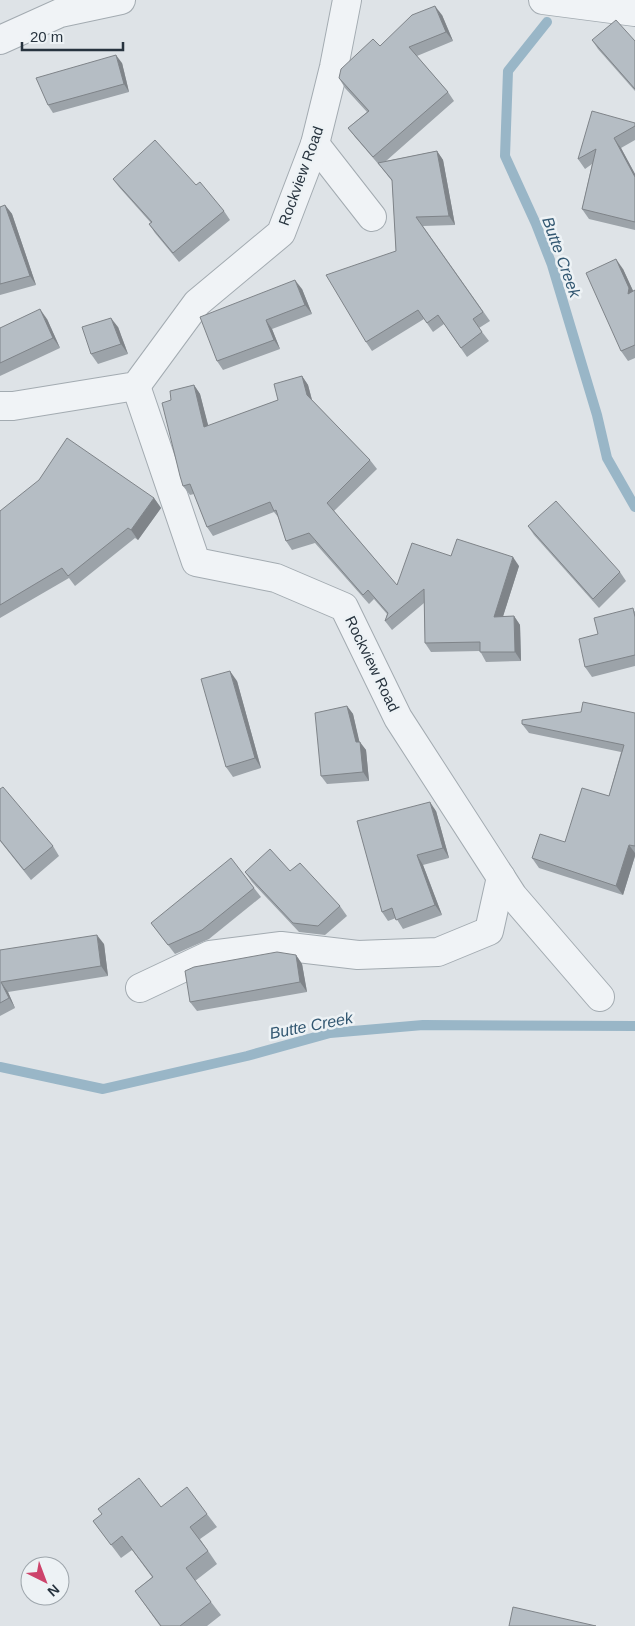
<svg xmlns="http://www.w3.org/2000/svg" width="635" height="1626" viewBox="0 0 635 1626" font-family="Helvetica,sans-serif">
<style>
.lines{fill:none;stroke-linecap:round;stroke-linejoin:round}
.stream{stroke:#99b6c7;stroke-width:10}
.street-casing{stroke:#a3abb1;stroke-width:30}
.street{stroke:#f0f3f6;stroke-width:28}
.wall{fill:#9ca3a9}
.shaded-wall{fill:#7f8489}
.building{fill:#b5bdc4;stroke:#7f8489}
.labels{text-anchor:middle;stroke-width:5;stroke-linejoin:round;paint-order:stroke}
.street-label{font-size:15px;fill:#27333e;stroke:#edf2f5}
.water-label{font-size:16px;font-style:italic;fill:#325771;stroke:#edf2f5}
</style>
<rect width="100%" height="100%" fill="#dee3e7"/>
<g class="lines">
<g class="stream">
<path d="M 547,22 L 508,71 L 505,156 L 536,224 L 552,265 L 597,415 L 607,458 L 635,507"/>
<path d="M 0,1067 L 103,1089 L 247,1056 L 330,1033 L 423,1025 L 635,1026"/>
</g>
<g class="street-casing">
<g id="street">
<path d="M 543,0 L 635,12"/>
<path d="M 0,40 L 60,13 L 121,0"/>
<path d="M 315,144 L 372,217"/>
<path d="M 136,386 L 196,562 L 276,578 L 344,607 L 398,718 L 513,896 L 600,997"/>
<path d="M 0,406 L 13,406 L 136,386 L 197,303 L 281,233 L 315,144 L 334,67 L 347,0"/>
<path d="M 140,988 L 210,955 L 281,946 L 358,955 L 438,952 L 489,931 L 501,877"/>
</g>
</g>
<use href="#street" class="street"/>
</g>
<g class="wall">
<path d="M 442,15 L 453,41 L 417,56 L 448,92 L 454,101 L 386,161 L 437,151 L 443,160 L 455,225 L 423,226 L 490,321 L 479,328 L 489,341 L 467,357 L 444,324 L 433,332 L 424,319 L 372,351 L 366,342 L 396,251 L 392,181 L 380,166 L 355,137 L 348,128 L 367,112 L 345,88 L 339,78 L 380,46 Z"/>
<path d="M 592,40 L 635,41 L 635,91 L 598,49 Z"/>
<path d="M 122,63 L 129,92 L 53,113 L 48,105 Z"/>
<path d="M 635,123 L 635,140 L 621,148 L 635,174 L 635,230 L 589,219 L 582,209 L 592,164 L 585,169 L 578,159 Z"/>
<path d="M 113,179 L 196,185 L 224,211 L 230,220 L 179,262 L 155,233 L 149,224 L 151,223 L 119,187 Z"/>
<path d="M 5,205 L 12,214 L 36,285 L 0,295 L 0,207 Z"/>
<path d="M 623,269 L 633,291 L 635,290 L 635,358 L 628,361 L 621,351 Z"/>
<path d="M 302,289 L 312,314 L 272,329 L 280,349 L 223,370 L 217,361 Z"/>
<path d="M 47,319 L 60,348 L 0,376 L 0,328 Z"/>
<path d="M 118,327 L 128,354 L 98,364 L 91,354 Z"/>
<path d="M 302,376 L 308,385 L 312,400 L 370,460 L 377,469 L 334,511 L 397,585 L 451,556 L 519,566 L 503,616 L 514,616 L 520,625 L 521,661 L 486,662 L 480,651 L 431,652 L 425,643 L 424,603 L 392,630 L 385,621 L 387,614 L 374,599 L 369,604 L 315,543 L 292,550 L 286,541 L 278,517 L 274,512 L 213,536 L 207,527 L 194,494 L 190,495 L 183,486 L 171,400 L 194,385 L 200,394 L 208,426 L 278,400 Z"/>
<path d="M 154,498 L 161,508 L 138,540 L 135,538 L 75,586 L 69,578 L 0,618 L 0,511 Z"/>
<path d="M 528,526 L 620,572 L 626,581 L 599,608 L 534,535 Z"/>
<path d="M 635,611 L 635,666 L 592,677 L 585,667 L 598,634 Z"/>
<path d="M 237,681 L 261,768 L 233,777 L 226,767 Z"/>
<path d="M 347,706 L 353,714 L 359,742 L 366,750 L 369,781 L 327,784 L 321,776 Z"/>
<path d="M 635,713 L 635,856 L 623,895 L 539,868 L 532,858 L 565,842 L 609,796 L 621,752 L 529,733 L 522,724 Z"/>
<path d="M 0,789 L 53,846 L 59,856 L 31,880 L 0,841 Z"/>
<path d="M 436,811 L 449,858 L 423,865 L 442,915 L 403,929 L 396,918 L 388,921 L 382,912 Z"/>
<path d="M 290,871 L 340,906 L 347,916 L 325,935 L 299,932 L 252,882 L 245,872 Z"/>
<path d="M 254,888 L 261,897 L 209,939 L 175,954 L 151,923 Z"/>
<path d="M 104,944 L 108,976 L 8,992 L 15,1008 L 0,1016 L 0,950 Z"/>
<path d="M 296,955 L 302,964 L 307,992 L 197,1011 L 190,1002 Z"/>
<path d="M 161,1507 L 207,1514 L 217,1527 L 200,1539 L 217,1564 L 195,1581 L 221,1615 L 207,1626 L 160,1626 L 135,1591 L 152,1577 L 132,1550 L 121,1558 L 93,1521 Z"/>
</g>
<g class="shaded-wall">
<path d="M 435,6 L 442,15 L 453,41 L 446,32 Z"/>
<path d="M 116,55 L 122,63 L 129,92 L 124,84 Z"/>
<path d="M 614,138 L 621,148 L 635,174 L 635,177 Z"/>
<path d="M 437,151 L 443,160 L 455,225 L 449,216 Z"/>
<path d="M 5,205 L 12,214 L 36,285 L 30,276 Z"/>
<path d="M 616,259 L 623,269 L 635,295 L 628,294 Z"/>
<path d="M 295,280 L 302,289 L 312,314 L 305,305 Z"/>
<path d="M 40,309 L 47,319 L 60,348 L 53,338 Z"/>
<path d="M 111,318 L 118,327 L 128,354 L 121,344 Z"/>
<path d="M 266,320 L 272,329 L 280,349 L 274,340 Z"/>
<path d="M 302,376 L 308,385 L 313,404 L 307,395 Z"/>
<path d="M 194,385 L 200,394 L 211,436 L 204,427 Z"/>
<path d="M 154,498 L 161,508 L 138,540 L 131,530 Z"/>
<path d="M 513,557 L 519,566 L 500,626 L 494,617 Z"/>
<path d="M 514,616 L 520,625 L 521,661 L 515,652 Z"/>
<path d="M 230,671 L 237,681 L 261,768 L 255,758 Z"/>
<path d="M 347,706 L 353,714 L 360,744 L 360,742 L 366,750 L 369,781 L 363,772 Z"/>
<path d="M 430,802 L 436,811 L 449,858 L 443,848 Z"/>
<path d="M 629,845 L 635,853 L 635,856 L 623,895 L 616,886 Z"/>
<path d="M 417,855 L 423,865 L 442,915 L 435,905 Z"/>
<path d="M 97,935 L 104,944 L 108,976 L 101,966 Z"/>
<path d="M 296,955 L 302,964 L 307,992 L 300,982 Z"/>
<path d="M 1,982 L 8,992 L 15,1008 L 9,998 Z"/>
</g>
<g class="building">
<path d="M 435,6 L 446,32 L 409,47 L 448,92 L 373,157 L 348,128 L 369,111 L 339,78 L 341,69 L 373,39 L 380,46 L 412,15 Z"/>
<path d="M 616,20 L 635,41 L 635,89 L 592,40 Z"/>
<path d="M 116,55 L 124,84 L 48,105 L 36,78 Z"/>
<path d="M 592,111 L 635,123 L 635,126 L 614,138 L 635,177 L 635,222 L 582,209 L 596,149 L 578,159 Z"/>
<path d="M 155,140 L 196,185 L 200,182 L 224,211 L 173,253 L 149,224 L 152,222 L 113,179 Z"/>
<path d="M 437,151 L 449,216 L 416,217 L 483,312 L 473,319 L 482,332 L 461,348 L 438,315 L 427,323 L 418,310 L 366,342 L 326,275 L 396,251 L 392,180 L 378,163 Z"/>
<path d="M 5,205 L 30,276 L 0,284 L 0,207 Z"/>
<path d="M 616,259 L 629,288 L 628,294 L 635,290 L 635,345 L 621,351 L 586,273 Z"/>
<path d="M 295,280 L 305,305 L 266,320 L 274,340 L 217,361 L 200,317 Z"/>
<path d="M 40,309 L 53,338 L 0,363 L 0,328 Z"/>
<path d="M 111,318 L 121,344 L 91,354 L 82,327 Z"/>
<path d="M 302,376 L 307,395 L 370,460 L 327,503 L 397,585 L 412,543 L 451,556 L 457,539 L 513,557 L 494,617 L 514,616 L 515,652 L 480,652 L 480,642 L 425,643 L 424,589 L 385,621 L 388,613 L 368,590 L 363,595 L 309,533 L 286,541 L 276,510 L 274,511 L 270,502 L 207,527 L 190,484 L 183,486 L 180,476 L 162,403 L 171,400 L 170,391 L 194,385 L 204,427 L 278,400 L 274,384 Z"/>
<path d="M 67,438 L 154,498 L 131,530 L 128,528 L 68,576 L 62,568 L 0,605 L 0,511 L 39,480 Z"/>
<path d="M 556,501 L 620,572 L 593,599 L 528,526 Z"/>
<path d="M 633,608 L 635,617 L 635,655 L 585,667 L 579,639 L 598,634 L 594,618 Z"/>
<path d="M 230,671 L 255,758 L 226,767 L 201,679 Z"/>
<path d="M 583,702 L 635,713 L 635,846 L 629,845 L 616,886 L 532,858 L 540,834 L 565,842 L 582,788 L 609,796 L 624,745 L 522,724 L 522,720 L 581,712 Z"/>
<path d="M 347,706 L 356,742 L 360,742 L 363,772 L 321,776 L 315,713 Z"/>
<path d="M 3,787 L 53,846 L 24,870 L 0,840 L 0,789 Z"/>
<path d="M 430,802 L 443,848 L 417,855 L 435,905 L 396,920 L 392,908 L 382,912 L 357,821 Z"/>
<path d="M 270,849 L 290,871 L 300,863 L 340,906 L 318,926 L 293,923 L 245,872 Z"/>
<path d="M 231,858 L 254,888 L 202,930 L 168,945 L 151,923 Z"/>
<path d="M 97,935 L 101,966 L 1,982 L 9,998 L 0,1003 L 0,950 Z"/>
<path d="M 277,952 L 296,955 L 300,982 L 190,1002 L 185,971 L 194,967 Z"/>
<path d="M 139,1478 L 161,1507 L 187,1487 L 207,1514 L 190,1527 L 208,1551 L 186,1568 L 211,1602 L 180,1626 L 161,1626 L 135,1591 L 153,1577 L 122,1536 L 111,1545 L 93,1521 L 102,1514 L 98,1509 Z"/>
<path d="M 513,1607 L 596,1626 L 509,1626 Z"/>
</g>
<g class="labels">
<g class="street-label">
<text transform="translate(301 176) rotate(-70)" y="5">Rockview Road</text>
<text transform="translate(372 664) rotate(64)" y="5">Rockview Road</text>
</g>
<g class="water-label">
<text transform="translate(562 257) rotate(70)" y="6">Butte Creek</text>
<text transform="translate(311 1025) rotate(-11)" y="6">Butte Creek</text>
</g>
</g>
<g transform="translate(45 1581) rotate(138)"><circle r="24" fill="#edf2f5" stroke="#9ea6ac"/>
<path d="M0-4L9 19L0 12L-9 19Z" fill="#cd436b"/>
<text y="-8" font-size="14" font-weight="bold" text-anchor="middle" fill="#27333e">N</text>
</g>
<path d="M22 42v8h101v-8" fill="none" stroke="#27333e" stroke-width="2.5"/>
<text x="30" y="42" font-size="15" fill="#27333e" stroke="#edf2f5" stroke-width="4" paint-order="stroke">20 m</text>
</svg>
